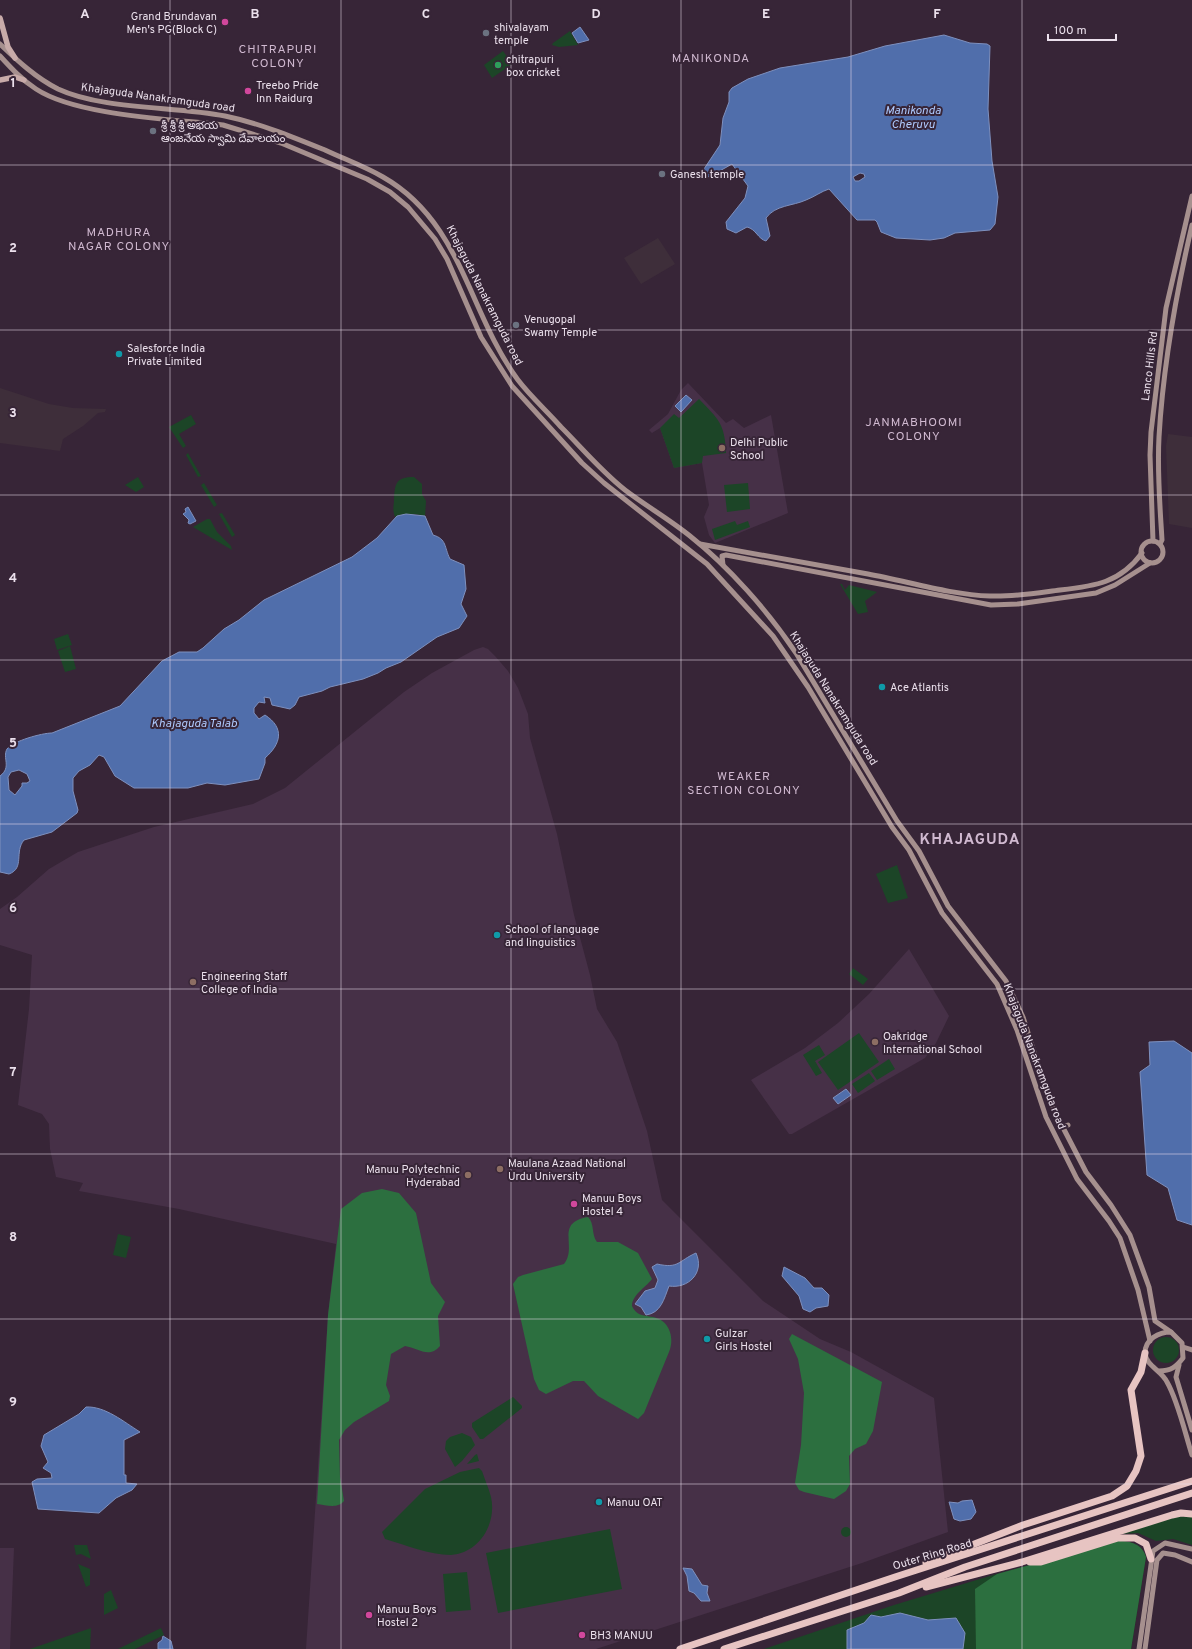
<svg xmlns="http://www.w3.org/2000/svg" width="1192" height="1649" viewBox="0 0 1192 1649" font-family="Overpass,'Noto Sans Telugu',sans-serif">
<style>
.commercial{fill:#3e2e3a}
.built{fill:#463047}
.green{fill:#1c4527}
.forest{fill:#2c6f3f}
.water{fill:#506eab;stroke:#7e90be;fill-rule:evenodd}
.lines{fill:none;stroke-linecap:round;stroke-linejoin:round}
.secondary{stroke:#a6908e;stroke-width:5}
.primary{stroke:#c8aba9;stroke-width:5.5}
.highway{stroke:#e7c4c2;stroke-width:7}
.grid{fill:none;stroke:#ebe0ec;stroke-width:1;stroke-opacity:0.55}
.hotel-dot{fill:#d1479c;stroke:#372537;stroke-width:1.5}
.worship-dot{fill:#6b7280;stroke:#372537;stroke-width:1.5}
.leisure-dot{fill:#2e9e5b;stroke:#372537;stroke-width:1.5}
.culture-dot{fill:#0f9aa8;stroke:#372537;stroke-width:1.5}
.education-dot{fill:#8d6e63;stroke:#372537;stroke-width:1.5}
.labels{text-anchor:middle;stroke-width:4;stroke-linejoin:round;paint-order:stroke}
.poi-label{font-size:11px;fill:#ebe0ec;stroke:#372537;text-anchor:start}
.street-label{font-size:11px;fill:#ebe0ec;stroke:#372537}
.neighbourhood-label{font-size:12px;letter-spacing:1px;fill:#d0b9d0;stroke:#372537}
.water-label{font-size:12px;font-style:italic;fill:#aec9fd;stroke:#372537}
.district-label{font-size:15px;font-weight:bold;letter-spacing:1px;fill:#d0b9d0;stroke:#372537}
.grid-label{font-size:13px;text-anchor:middle;font-weight:bold;fill:#ebe0ec;stroke:#372537;stroke-width:4;stroke-linejoin:round;paint-order:stroke}
</style>
<rect width="100%" height="100%" fill="#372537"/>
<g class="commercial">
<path d="M 658,238 L 675,264 L 641,284 L 624,258 Z"/>
<path d="M 0,388 L 49,404 L 73,408 L 106,409 L 105,412 L 98,413 L 83,426 L 63,439 L 60,451 L 0,443 Z"/>
<path d="M 1168,434 L 1192,437 L 1192,528 L 1169,524 L 1166,446 Z"/>
</g>
<g class="built">
<path d="M 688,383 L 726,423 L 733,419 L 744,428 L 771,415 L 788,513 L 715,543 L 709,535 L 704,517 L 709,505 L 702,463 L 674,468 L 660,428 L 652,433 L 649,430 L 668,414 L 681,390 Z"/>
<path d="M 483,647 L 488,649 L 495,656 L 508,671 L 518,688 L 528,714 L 530,738 L 557,834 L 574,915 L 590,975 L 597,1009 L 617,1042 L 647,1131 L 662,1200 L 763,1301 L 820,1339 L 851,1352 L 934,1398 L 948,1532 L 862,1563 L 596,1649 L 306,1649 L 328,1315 L 336,1244 L 179,1209 L 79,1191 L 83,1183 L 56,1177 L 50,1149 L 49,1124 L 42,1114 L 18,1105 L 29,1009 L 32,955 L 0,945 L 0,909 L 17,897 L 49,869 L 78,852 L 154,827 L 253,804 L 285,788 L 404,692 L 432,673 L 474,650 Z"/>
<path d="M 909,949 L 949,1016 L 936,1043 L 925,1058 L 792,1134 L 789,1134 L 751,1080 L 805,1048 L 838,1023 L 869,994 Z"/>
<path d="M 0,1548 L 14,1548 L 10,1649 L 0,1649 Z"/>
</g>
<g class="green">
<path d="M 570,31 L 578,45 L 559,47 L 552,45 L 553,43 Z"/>
<path d="M 503,51 L 512,64 L 492,78 L 484,65 Z"/>
<path d="M 699,399 C 718,419 725,423 726,453 L 703,456 L 702,463 L 674,468 L 660,428 L 674,414 L 679,418 Z"/>
<path d="M 191,415 L 196,424 L 179,434 L 186,446 L 183,448 L 169,427 Z"/>
<path d="M 188,453 L 201,476 L 198,477 L 186,455 Z"/>
<path d="M 138,477 L 144,487 L 136,492 L 125,485 Z"/>
<path d="M 414,477 L 422,484 L 422,494 L 426,501 L 425,517 C 419,513 401,513 395,517 C 392,508 394,507 394,499 C 395,483 396,477 414,477 Z"/>
<path d="M 204,483 L 217,505 L 214,507 L 201,485 Z"/>
<path d="M 748,483 L 750,509 L 727,512 L 724,485 Z"/>
<path d="M 222,513 L 235,535 L 232,537 L 219,514 Z"/>
<path d="M 207,519 L 210,519 L 217,532 L 231,546 L 232,550 L 193,527 Z"/>
<path d="M 735,521 L 737,525 L 748,521 L 750,527 L 715,540 L 712,529 Z"/>
<path d="M 840,584 L 842,584 L 845,590 L 849,585 L 877,592 L 865,601 L 868,612 L 858,614 Z"/>
<path d="M 68,634 L 72,645 L 57,650 L 54,639 Z"/>
<path d="M 70,646 L 76,669 L 65,672 L 58,651 Z"/>
<path d="M 897,865 L 908,898 L 888,903 L 876,874 Z"/>
<path d="M 853,968 L 868,979 L 863,985 L 849,974 Z"/>
<path d="M 859,1033 L 879,1062 L 838,1090 L 818,1062 Z"/>
<path d="M 819,1045 L 825,1055 L 815,1061 L 822,1073 L 816,1076 L 803,1055 Z"/>
<path d="M 889,1059 L 895,1069 L 877,1080 L 871,1071 Z"/>
<path d="M 869,1073 L 875,1081 L 858,1093 L 852,1084 Z"/>
<path d="M 118,1234 L 131,1237 L 126,1258 L 113,1255 Z"/>
<circle cx="1166" cy="1350" r="13"/>
<path d="M 513,1397 L 522,1406 L 522,1408 L 483,1439 L 480,1439 L 472,1427 L 472,1423 Z"/>
<path d="M 462,1433 L 471,1437 L 475,1445 L 462,1461 L 455,1467 L 445,1449 L 446,1441 L 450,1437 Z"/>
<path d="M 477,1454 L 479,1461 L 467,1464 L 475,1455 Z"/>
<path d="M 479,1468 L 482,1471 C 485,1480 489,1489 491,1497 C 497,1524 479,1553 451,1555 C 429,1555 406,1545 385,1539 L 382,1532 L 425,1489 L 460,1472 Z"/>
<path d="M 1176,1516 L 1192,1517 L 1192,1545 L 1173,1539 L 1156,1541 L 1138,1533 L 1121,1534 Z"/>
<circle cx="846" cy="1532" r="5"/>
<path d="M 610,1529 L 622,1589 L 498,1613 L 486,1553 Z"/>
<path d="M 1118,1541 C 1131,1542 1141,1543 1146,1557 L 1131,1649 L 764,1649 L 894,1605 L 993,1575 Z"/>
<path d="M 74,1545 L 87,1545 L 91,1559 L 81,1554 L 76,1555 Z"/>
<path d="M 78,1564 L 90,1569 L 90,1585 L 86,1587 Z"/>
<path d="M 467,1572 L 471,1610 L 446,1612 L 443,1574 Z"/>
<path d="M 111,1590 L 118,1608 L 104,1615 L 104,1594 Z"/>
<path d="M 91,1628 L 90,1649 L 30,1649 Z"/>
<path d="M 161,1628 L 164,1635 L 135,1649 L 118,1649 Z"/>
</g>
<g class="forest">
<path d="M 382,1189 L 399,1193 L 416,1213 L 431,1283 L 445,1302 L 438,1316 L 440,1346 C 429,1359 418,1348 405,1346 L 391,1354 L 386,1385 L 390,1396 L 389,1401 L 354,1422 L 345,1430 L 339,1440 L 340,1477 L 344,1501 C 338,1509 326,1505 317,1504 L 328,1315 L 341,1209 L 362,1193 Z"/>
<path d="M 588,1217 C 595,1224 591,1234 597,1242 L 618,1242 L 638,1253 L 652,1279 C 645,1288 632,1295 632,1306 C 638,1319 648,1314 659,1319 C 671,1325 674,1340 669,1352 L 644,1413 L 638,1419 L 598,1396 L 584,1381 L 573,1381 L 546,1394 L 539,1390 L 534,1379 L 513,1284 L 518,1277 L 523,1275 L 564,1264 C 578,1246 554,1223 588,1217 Z"/>
<path d="M 792,1334 L 882,1382 L 873,1431 L 866,1444 L 855,1449 L 849,1456 L 850,1484 L 846,1491 L 834,1499 L 804,1492 L 799,1490 L 795,1483 L 801,1445 L 804,1393 L 798,1359 L 789,1339 Z"/>
<path d="M 1118,1541 C 1131,1541 1142,1544 1146,1557 L 1131,1649 L 976,1649 L 975,1589 L 997,1574 Z"/>
</g>
<g class="water">
<path d="M 580,27 L 589,40 L 578,43 L 572,33 Z"/>
<path d="M 944,35 L 970,43 L 987,44 L 990,46 L 988,109 L 992,161 L 998,197 L 995,224 L 990,230 L 955,233 L 944,238 L 930,240 L 896,238 L 881,232 L 877,222 L 875,220 L 857,220 L 829,189 C 822,191 814,197 806,200 C 793,206 775,205 766,218 L 770,236 L 766,241 C 758,239 756,229 747,227 L 736,233 L 727,229 L 726,222 L 745,198 L 748,186 L 732,164 L 709,177 L 702,172 L 720,145 L 723,118 L 729,102 L 729,92 L 732,88 L 748,79 L 780,68 L 848,57 L 885,46 ZM 860,173 L 864,174 L 865,177 L 859,181 L 855,181 L 853,177 Z"/>
<path d="M 686,395 L 692,400 L 681,412 L 675,406 Z"/>
<path d="M 188,507 L 196,521 L 190,524 L 188,523 L 189,520 L 183,514 L 186,512 L 185,509 Z"/>
<path d="M 406,514 L 425,516 L 433,535 C 447,539 444,547 450,559 L 464,565 L 466,589 L 461,604 L 467,616 L 459,628 L 437,637 L 401,662 L 386,668 L 378,673 L 363,679 L 330,687 L 322,691 L 299,697 L 295,705 L 290,709 L 272,705 L 270,698 L 264,697 L 265,703 L 259,702 L 254,708 L 254,713 L 259,719 L 265,715 C 285,728 281,744 265,758 L 265,763 L 259,779 L 225,785 L 207,783 L 188,788 L 134,788 L 115,776 L 104,757 L 99,755 L 90,765 L 79,771 L 73,778 L 73,791 L 78,810 L 77,813 L 52,832 L 24,840 C 14,852 25,868 9,874 L 0,872 L 0,776 C 12,767 2,758 7,749 C 13,741 42,733 52,733 L 120,706 L 162,661 L 179,652 L 197,652 L 203,648 L 224,629 L 239,620 L 264,600 L 352,557 L 377,538 L 397,516 ZM 19,770 L 27,774 L 30,781 L 27,783 L 22,783 L 22,786 L 15,795 L 9,790 L 8,777 L 11,772 Z"/>
<path d="M 1174,1041 L 1192,1053 L 1192,1225 L 1177,1220 L 1168,1188 L 1147,1175 L 1140,1072 L 1150,1065 L 1149,1042 Z"/>
<path d="M 846,1089 L 851,1095 L 838,1104 L 833,1098 Z"/>
<path d="M 696,1253 C 705,1273 688,1289 669,1286 C 664,1299 661,1313 646,1315 L 641,1307 L 635,1304 L 645,1291 L 655,1288 L 658,1280 L 652,1267 L 657,1264 C 679,1269 678,1261 696,1253 Z"/>
<path d="M 784,1267 L 805,1278 L 814,1288 L 822,1288 L 829,1295 L 828,1306 L 816,1308 L 810,1312 L 803,1309 L 799,1296 L 782,1276 Z"/>
<path d="M 86,1407 C 105,1406 124,1422 140,1432 L 124,1440 L 124,1475 L 126,1475 L 126,1483 L 137,1484 L 132,1490 L 116,1498 L 99,1513 L 38,1509 L 32,1482 L 37,1479 L 52,1478 L 51,1473 L 43,1468 L 48,1462 L 41,1446 L 44,1435 L 79,1414 Z"/>
<path d="M 972,1500 L 976,1512 L 971,1519 L 960,1521 L 954,1519 L 949,1502 L 958,1503 L 962,1501 Z"/>
<path d="M 683,1568 L 692,1569 L 702,1585 L 708,1586 L 707,1593 L 710,1601 L 701,1601 L 694,1593 L 689,1591 L 687,1576 Z"/>
<path d="M 900,1613 L 928,1620 L 956,1618 L 965,1633 L 963,1649 L 847,1649 L 847,1630 L 864,1623 L 871,1615 L 881,1617 Z"/>
<path d="M 163,1636 L 171,1641 L 173,1649 L 158,1649 L 158,1643 L 162,1640 Z"/>
</g>
<g class="lines">
<g class="secondary">
<path d="M 0,44 C 18,61 36,78 58,89 C 103,110 175,106 225,116 C 259,123 293,137 325,150 C 344,159 364,166 383,177 C 462,222 468,312 518,380 C 531,397 547,411 561,427 C 582,448 601,471 625,490 C 646,506 669,519 690,536 C 729,567 768,611 796,653 L 897,821 L 919,851 L 948,906 L 1006,981 L 1023,1017 L 1048,1096 L 1056,1114 L 1086,1172 L 1111,1205 L 1130,1235 L 1149,1287 L 1155,1321 L 1171,1332"/>
<path d="M 0,56 C 11,68 22,80 36,89 C 77,116 173,119 223,125 L 281,143 L 367,179 L 390,192 L 408,207 L 435,239 L 447,259 L 481,337 L 512,386 L 582,463 L 604,483 L 707,564 L 773,636 L 808,687 L 892,827 L 909,850 L 942,913 L 997,984 L 1017,1030 L 1046,1117 L 1077,1179 L 1109,1221 L 1120,1238 L 1138,1290 L 1150,1341"/>
<path d="M 1153,541 L 1150,455 L 1151,432 L 1166,308 L 1192,196"/>
<circle cx="1152" cy="552" r="11"/>
<path d="M 700,544 C 756,554 812,564 868,574 C 907,581 951,595 990,596 C 1014,597 1037,593 1060,590 C 1095,586 1120,583 1142,553"/>
<path d="M 1160,544 L 1162,540 C 1160,506 1157,472 1159,437 C 1163,367 1176,294 1192,225"/>
<path d="M 723,565 L 722,556 L 726,555 L 991,605 L 1018,604 L 1096,593 L 1115,585 L 1150,563"/>
<path d="M 1062,1127 L 1068,1125"/>
<path d="M 1183,1347 L 1192,1350"/>
<path d="M 1179,1365 L 1176,1377 L 1192,1430"/>
<path d="M 1159,1371 C 1171,1371 1176,1367 1183,1358 L 1182,1343 L 1171,1332 C 1159,1332 1145,1339 1145,1353 C 1146,1366 1161,1370 1167,1382 C 1178,1401 1185,1433 1192,1455"/>
<path d="M 1139,1649 L 1153,1551 L 1165,1543 L 1192,1549"/>
<path d="M 1145,1649 L 1157,1560 L 1163,1553 L 1175,1555 L 1192,1562"/>
</g>
<g class="primary">
<path d="M 0,18 L 8,47 L 15,58"/>
<path d="M 0,80 L 15,77 L 24,80"/>
</g>
<g class="highway">
<path d="M 1030,1562 L 1041,1562 L 1118,1538 L 1135,1538 L 1146,1544 L 1151,1559"/>
<path d="M 926,1563 L 1023,1525 L 1112,1496 L 1127,1486 L 1136,1471 L 1141,1456 L 1131,1390 L 1141,1372 L 1145,1353"/>
<path d="M 926,1587 L 1022,1562 L 1172,1515 L 1181,1513 L 1192,1514"/>
<path d="M 680,1649 L 895,1577 L 1192,1481"/>
<path d="M 724,1649 L 899,1593 L 965,1567 L 1192,1493"/>
</g>
</g>
<path class="grid" d="M 170,0 L 170,1649M 341,0 L 341,1649M 511,0 L 511,1649M 681,0 L 681,1649M 851,0 L 851,1649M 1022,0 L 1022,1649M 0,165 L 1192,165M 0,330 L 1192,330M 0,495 L 1192,495M 0,660 L 1192,660M 0,824 L 1192,824M 0,989 L 1192,989M 0,1154 L 1192,1154M 0,1319 L 1192,1319M 0,1484 L 1192,1484"/>
<g class="hotel-dot">
<circle cx="225" cy="22" r="4"/>
<circle cx="248" cy="91" r="4"/>
<circle cx="574" cy="1204" r="4"/>
<circle cx="369" cy="1615" r="4"/>
<circle cx="582" cy="1635" r="4"/>
</g>
<g class="worship-dot">
<circle cx="486" cy="33" r="4"/>
<circle cx="153" cy="131" r="4"/>
<circle cx="662" cy="174" r="4"/>
<circle cx="516" cy="325" r="4"/>
</g>
<circle class="leisure-dot" cx="498" cy="65" r="4"/>
<g class="culture-dot">
<circle cx="119" cy="354" r="4"/>
<circle cx="882" cy="687" r="4"/>
<circle cx="497" cy="935" r="4"/>
<circle cx="707" cy="1339" r="4"/>
<circle cx="599" cy="1502" r="4"/>
</g>
<g class="education-dot">
<circle cx="722" cy="448" r="4"/>
<circle cx="193" cy="982" r="4"/>
<circle cx="875" cy="1042" r="4"/>
<circle cx="500" cy="1169" r="4"/>
<circle cx="468" cy="1175" r="4"/>
</g>
<g class="labels">
<g class="poi-label">
<text x="217" y="20" text-anchor="end">Grand Brundavan<tspan x="217" dy="13">Men's PG(Block C)</tspan></text>
<text x="494" y="31">shivalayam<tspan x="494" dy="13">temple</tspan></text>
<text x="506" y="63">chitrapuri<tspan x="506" dy="13">box cricket</tspan></text>
<text x="256" y="89">Treebo Pride<tspan x="256" dy="13">Inn Raidurg</tspan></text>
<text x="161" y="129">శ్రీ శ్రీ శ్రీ అభయ<tspan x="161" dy="13">ఆంజనేయ స్వామి దేవాలయం</tspan></text>
<text x="670" y="178">Ganesh temple</text>
<text x="524" y="323">Venugopal<tspan x="524" dy="13">Swamy Temple</tspan></text>
<text x="127" y="352">Salesforce India<tspan x="127" dy="13">Private Limited</tspan></text>
<text x="730" y="446">Delhi Public<tspan x="730" dy="13">School</tspan></text>
<text x="890" y="691">Ace Atlantis</text>
<text x="505" y="933">School of language<tspan x="505" dy="13">and linguistics</tspan></text>
<text x="201" y="980">Engineering Staff<tspan x="201" dy="13">College of India</tspan></text>
<text x="883" y="1040">Oakridge<tspan x="883" dy="13">International School</tspan></text>
<text x="508" y="1167">Maulana Azaad National<tspan x="508" dy="13">Urdu University</tspan></text>
<text x="460" y="1173" text-anchor="end">Manuu Polytechnic<tspan x="460" dy="13">Hyderabad</tspan></text>
<text x="582" y="1202">Manuu Boys<tspan x="582" dy="13">Hostel 4</tspan></text>
<text x="715" y="1337">Gulzar<tspan x="715" dy="13">Girls Hostel</tspan></text>
<text x="607" y="1506">Manuu OAT</text>
<text x="377" y="1613">Manuu Boys<tspan x="377" dy="13">Hostel 2</tspan></text>
<text x="590" y="1639">BH3 MANUU</text>
</g>
<g class="street-label">
<text transform="translate(158 97) rotate(8)" y="4">Khajaguda Nanakramguda road</text>
<text transform="translate(485 295) rotate(63)" y="4">Khajaguda Nanakramguda road</text>
<text transform="translate(1149 366) rotate(-83)" y="4">Lanco Hills Rd</text>
<text transform="translate(834 698) rotate(58)" y="4">Khajaguda Nanakramguda road</text>
<text transform="translate(1035 1056) rotate(69)" y="4">Khajaguda Nanakramguda road</text>
<text transform="translate(932 1554) rotate(-17)" y="4">Outer Ring Road</text>
</g>
<g class="neighbourhood-label">
<text x="278" y="53">CHITRAPURI<tspan x="278" dy="14">COLONY</tspan></text>
<text x="711" y="62">MANIKONDA</text>
<text x="119" y="236">MADHURA<tspan x="119" dy="14">NAGAR COLONY</tspan></text>
<text x="914" y="426">JANMABHOOMI<tspan x="914" dy="14">COLONY</tspan></text>
<text x="744" y="780">WEAKER<tspan x="744" dy="14">SECTION COLONY</tspan></text>
</g>
<g class="water-label">
<text x="913" y="114">Manikonda<tspan x="913" dy="14">Cheruvu</tspan></text>
<text x="194" y="727">Khajaguda Talab</text>
</g>
<g class="district-label">
<text x="970" y="844">KHAJAGUDA</text>
</g>
</g>
<g class="grid-label">
<text x="85" y="18">A</text>
<text x="255" y="18">B</text>
<text x="426" y="18">C</text>
<text x="596" y="18">D</text>
<text x="766" y="18">E</text>
<text x="937" y="18">F</text>
<text x="13" y="87">1</text>
<text x="13" y="252">2</text>
<text x="13" y="417">3</text>
<text x="13" y="582">4</text>
<text x="13" y="747">5</text>
<text x="13" y="912">6</text>
<text x="13" y="1076">7</text>
<text x="13" y="1241">8</text>
<text x="13" y="1406">9</text>
</g>
<path d="M1048 34v6h68v-6" fill="none" stroke="#ebe0ec" stroke-width="2"/>
<text x="1054" y="34" font-size="12" fill="#ebe0ec" stroke="#372537" stroke-width="3" paint-order="stroke">100 m</text>
</svg>
